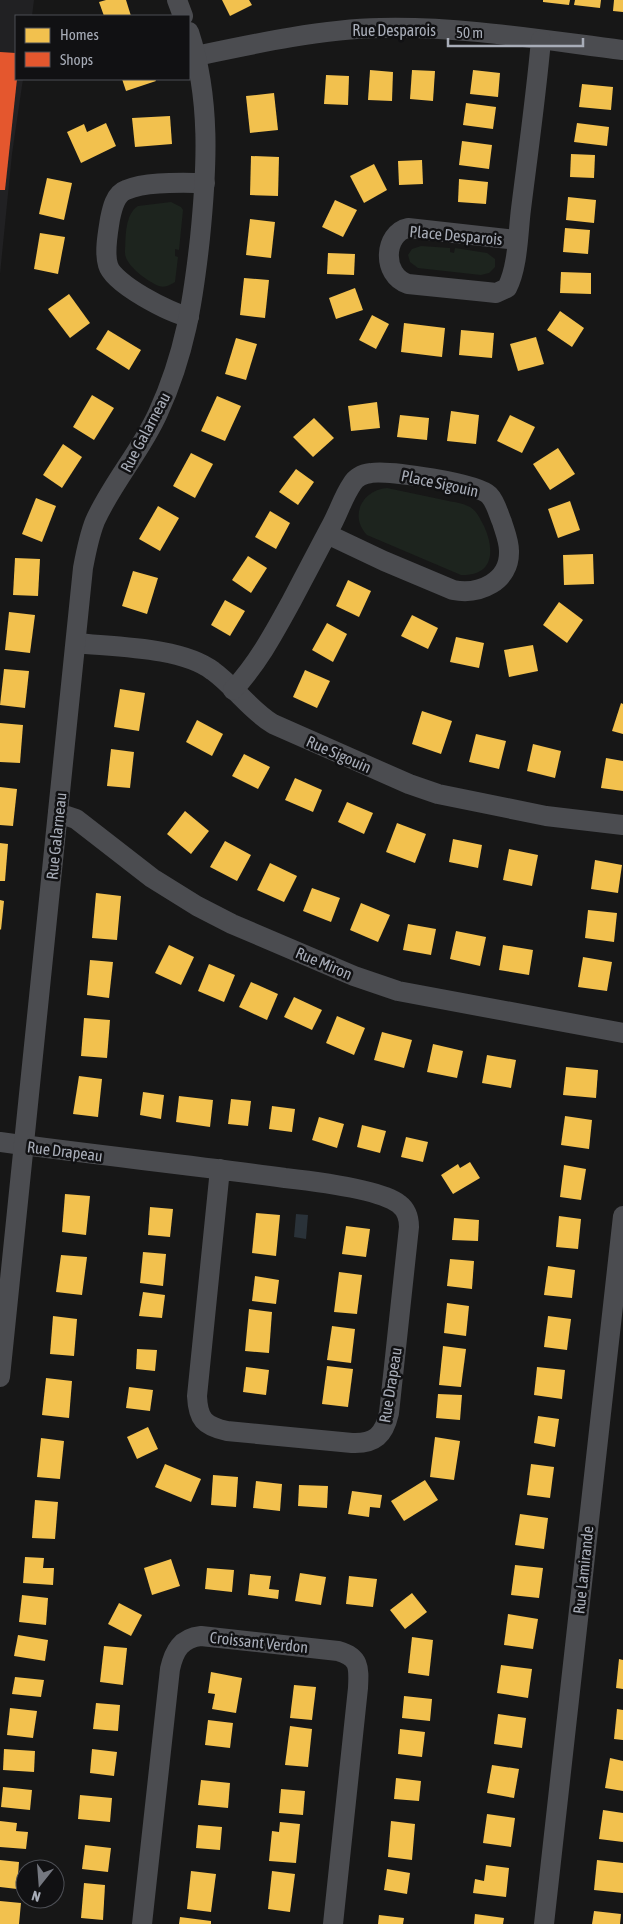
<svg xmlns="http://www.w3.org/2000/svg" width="623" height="1924" viewBox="0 0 623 1924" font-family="'Asap Condensed',sans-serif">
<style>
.built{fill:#212123}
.green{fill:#1d241e}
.water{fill:#2a3239}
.homes{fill:#f2c14e}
.shops{fill:#e4572e}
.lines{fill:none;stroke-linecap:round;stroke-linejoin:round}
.minor{stroke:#4b4c50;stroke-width:20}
.labels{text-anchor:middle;stroke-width:5;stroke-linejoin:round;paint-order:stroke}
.street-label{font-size:16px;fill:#a8adb8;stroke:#111113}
</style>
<rect width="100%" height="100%" fill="#171717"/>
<path class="built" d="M 0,0 L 34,0 L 32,16 L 16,16 L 16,79 L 23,79 L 12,154 L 0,274 Z"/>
<g class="green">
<path d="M 171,202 L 181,207 L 183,210 L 179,250 L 175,249 L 175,256 L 178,257 L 175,282 C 170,285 165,288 159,286 C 148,282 125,265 125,253 C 126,239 124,215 138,206 Z"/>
<path d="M 421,246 L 450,248 L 450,252 L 454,253 L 455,248 L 487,253 L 495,259 L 495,267 L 489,273 L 481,275 L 418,268 L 410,262 L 408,255 L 412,249 Z"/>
<path d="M 387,488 C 406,492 425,496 444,500 C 453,502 463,503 470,507 C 477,511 480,519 484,526 C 495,550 494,576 461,575 L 367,535 C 349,516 362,490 387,488 Z"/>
</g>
<path class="water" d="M 296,1214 L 308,1215 L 306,1239 L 294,1237 Z"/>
<g class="homes">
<path d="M 106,0 L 126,0 L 131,16 L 104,16 L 99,2 Z"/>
<path d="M 222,0 L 249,0 L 252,5 L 230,16 Z"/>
<path d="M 543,0 L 570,0 L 569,5 L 543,2 Z"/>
<path d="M 575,0 L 601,0 L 600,8 L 574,5 Z"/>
<path d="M 614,0 L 623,0 L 623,12 L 613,11 Z"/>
<path d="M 370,70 L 393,72 L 392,101 L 368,100 Z"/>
<path d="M 412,70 L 435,71 L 433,101 L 410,99 Z"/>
<path d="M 473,70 L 500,73 L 498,97 L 470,94 Z"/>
<path d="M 326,75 L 349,76 L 348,105 L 324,104 Z"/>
<path d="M 122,79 L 155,79 L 156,81 L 126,91 Z"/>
<path d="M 582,84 L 613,87 L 611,110 L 579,107 Z"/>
<path d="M 274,93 L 278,130 L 250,133 L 246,96 Z"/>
<path d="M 466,103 L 496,107 L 493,129 L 463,125 Z"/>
<path d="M 170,116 L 172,144 L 135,147 L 132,118 Z"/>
<path d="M 106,123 L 116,146 L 81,163 L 67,132 L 84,124 L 87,132 Z"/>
<path d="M 577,123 L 609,127 L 607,146 L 574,142 Z"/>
<path d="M 462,141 L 492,145 L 489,169 L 459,165 Z"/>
<path d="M 571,154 L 595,155 L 594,178 L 570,177 Z"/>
<path d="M 251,156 L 279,157 L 278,196 L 250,195 Z"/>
<path d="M 422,160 L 423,184 L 399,185 L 398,161 Z"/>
<path d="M 374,164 L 387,190 L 364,203 L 350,176 Z"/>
<path d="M 47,178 L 72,183 L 64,220 L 39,214 Z"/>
<path d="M 459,179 L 488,182 L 486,204 L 458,202 Z"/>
<path d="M 568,197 L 596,200 L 594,223 L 566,220 Z"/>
<path d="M 335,200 L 357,210 L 343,237 L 322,227 Z"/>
<path d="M 250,219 L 275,222 L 271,258 L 246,255 Z"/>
<path d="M 565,228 L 590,230 L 588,254 L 563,252 Z"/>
<path d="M 40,233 L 65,237 L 58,274 L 34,269 Z"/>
<path d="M 328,253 L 355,254 L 354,275 L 327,274 Z"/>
<path d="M 561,272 L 591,273 L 591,294 L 560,293 Z"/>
<path d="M 244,278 L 269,280 L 265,318 L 240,315 Z"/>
<path d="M 355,288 L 363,310 L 336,319 L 329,298 Z"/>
<path d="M 69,294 L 90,323 L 70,338 L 48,309 Z"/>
<path d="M 560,311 L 584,328 L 572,347 L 547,330 Z"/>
<path d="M 372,315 L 389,324 L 376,349 L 359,340 Z"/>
<path d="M 404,323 L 445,328 L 442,357 L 401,352 Z"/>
<path d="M 108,330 L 141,350 L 129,370 L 96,349 Z"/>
<path d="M 461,330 L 494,333 L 492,358 L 459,355 Z"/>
<path d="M 536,337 L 544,364 L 518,371 L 510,344 Z"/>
<path d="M 236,338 L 257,344 L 246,380 L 225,374 Z"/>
<path d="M 92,395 L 114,408 L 94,440 L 73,427 Z"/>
<path d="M 217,396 L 241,406 L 225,441 L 201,431 Z"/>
<path d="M 377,402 L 380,428 L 351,431 L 348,406 Z"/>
<path d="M 451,411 L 479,415 L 476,444 L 447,441 Z"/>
<path d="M 400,415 L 429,418 L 427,440 L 397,437 Z"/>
<path d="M 510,415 L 535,427 L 522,453 L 497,441 Z"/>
<path d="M 314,418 L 334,438 L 313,457 L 293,437 Z"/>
<path d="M 63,444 L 82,457 L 62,488 L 43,475 Z"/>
<path d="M 558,448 L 575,474 L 550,490 L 533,464 Z"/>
<path d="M 191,453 L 213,464 L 195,498 L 173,486 Z"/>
<path d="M 296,469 L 314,482 L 298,505 L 279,492 Z"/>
<path d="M 36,498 L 56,506 L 42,542 L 22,534 Z"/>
<path d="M 570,501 L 580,530 L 558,538 L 548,509 Z"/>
<path d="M 158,506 L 179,518 L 160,551 L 139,539 Z"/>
<path d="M 270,511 L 290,523 L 276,549 L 255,537 Z"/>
<path d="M 593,554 L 594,584 L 564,585 L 563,555 Z"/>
<path d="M 248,556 L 267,568 L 251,593 L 232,580 Z"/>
<path d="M 15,558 L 40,559 L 38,596 L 13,595 Z"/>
<path d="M 133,571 L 158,578 L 147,614 L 122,606 Z"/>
<path d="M 348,580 L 371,591 L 359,617 L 336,606 Z"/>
<path d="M 225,600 L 245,611 L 230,636 L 211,625 Z"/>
<path d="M 559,602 L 583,620 L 567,643 L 543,625 Z"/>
<path d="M 9,612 L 35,615 L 30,653 L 5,650 Z"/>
<path d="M 412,615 L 438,628 L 428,649 L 401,636 Z"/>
<path d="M 327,623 L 347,634 L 333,662 L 312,650 Z"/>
<path d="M 456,637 L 484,643 L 479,668 L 450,662 Z"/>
<path d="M 533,645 L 538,671 L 509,677 L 504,650 Z"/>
<path d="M 4,669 L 29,671 L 25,708 L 0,705 Z"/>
<path d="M 305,670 L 330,681 L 317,708 L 293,697 Z"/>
<path d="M 120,689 L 145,693 L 139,731 L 114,727 Z"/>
<path d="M 621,703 L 623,704 L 623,734 L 612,731 Z"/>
<path d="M 422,711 L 452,721 L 441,754 L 412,744 Z"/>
<path d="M 197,720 L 223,734 L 212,756 L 186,742 Z"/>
<path d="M 0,723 L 23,725 L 20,763 L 0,762 Z"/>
<path d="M 476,734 L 506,741 L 499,769 L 469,762 Z"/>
<path d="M 533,744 L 561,751 L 555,778 L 527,771 Z"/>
<path d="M 111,749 L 134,752 L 130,788 L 107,786 Z"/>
<path d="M 244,754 L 270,767 L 258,789 L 232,776 Z"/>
<path d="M 606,758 L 623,761 L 623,791 L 601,788 Z"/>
<path d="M 295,778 L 322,790 L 313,812 L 285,800 Z"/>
<path d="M 0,787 L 17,789 L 13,826 L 0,825 Z"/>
<path d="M 347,802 L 373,813 L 364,834 L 338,822 Z"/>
<path d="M 185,811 L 209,831 L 191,854 L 167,834 Z"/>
<path d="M 397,823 L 426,834 L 415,863 L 386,852 Z"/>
<path d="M 453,839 L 482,845 L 478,868 L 449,862 Z"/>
<path d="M 225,841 L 251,855 L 237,881 L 210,867 Z"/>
<path d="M 0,843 L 8,844 L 5,881 L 0,881 Z"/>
<path d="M 509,849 L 538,855 L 532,886 L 503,880 Z"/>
<path d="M 595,860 L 622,865 L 618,893 L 591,889 Z"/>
<path d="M 270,863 L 297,876 L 284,902 L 257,890 Z"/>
<path d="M 312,888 L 340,898 L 331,922 L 303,911 Z"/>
<path d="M 96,893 L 121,896 L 117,940 L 92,938 Z"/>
<path d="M 0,900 L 4,901 L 1,930 L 0,929 Z"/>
<path d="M 361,903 L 390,915 L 378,942 L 350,930 Z"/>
<path d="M 588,910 L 617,913 L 614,942 L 585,938 Z"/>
<path d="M 408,924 L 436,929 L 431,955 L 403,950 Z"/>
<path d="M 456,931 L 486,937 L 480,966 L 450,959 Z"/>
<path d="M 169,945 L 194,957 L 181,985 L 155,973 Z"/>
<path d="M 503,945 L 533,950 L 529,975 L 499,970 Z"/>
<path d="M 583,957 L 612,962 L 607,991 L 578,987 Z"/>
<path d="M 90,960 L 113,962 L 109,998 L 87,995 Z"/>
<path d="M 209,964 L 235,975 L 224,1002 L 198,991 Z"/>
<path d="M 251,982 L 278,994 L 267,1020 L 239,1007 Z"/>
<path d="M 294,997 L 322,1010 L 312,1030 L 284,1017 Z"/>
<path d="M 337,1016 L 365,1028 L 354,1055 L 326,1043 Z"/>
<path d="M 84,1018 L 110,1020 L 107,1058 L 81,1056 Z"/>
<path d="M 382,1032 L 412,1040 L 404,1068 L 374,1060 Z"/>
<path d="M 433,1044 L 463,1051 L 457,1078 L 427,1072 Z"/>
<path d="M 487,1055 L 516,1060 L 511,1088 L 482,1083 Z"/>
<path d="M 566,1067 L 598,1070 L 596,1098 L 563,1095 Z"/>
<path d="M 79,1076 L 102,1079 L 98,1117 L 73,1114 Z"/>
<path d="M 143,1092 L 164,1095 L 161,1119 L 140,1115 Z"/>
<path d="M 179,1096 L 213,1100 L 210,1127 L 176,1122 Z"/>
<path d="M 231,1099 L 251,1101 L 248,1126 L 228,1124 Z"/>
<path d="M 272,1106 L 295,1109 L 292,1132 L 269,1129 Z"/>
<path d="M 565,1116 L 592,1120 L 589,1149 L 561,1145 Z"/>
<path d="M 319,1117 L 344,1124 L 337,1148 L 312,1140 Z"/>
<path d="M 362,1125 L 386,1131 L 380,1153 L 357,1147 Z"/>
<path d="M 406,1137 L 428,1142 L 423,1162 L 401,1157 Z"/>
<path d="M 470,1162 L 480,1178 L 453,1194 L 441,1175 L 458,1164 L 460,1168 Z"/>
<path d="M 564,1165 L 586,1169 L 581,1200 L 560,1197 Z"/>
<path d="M 65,1194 L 90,1196 L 86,1235 L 62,1232 Z"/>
<path d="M 150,1207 L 173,1209 L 170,1237 L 148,1235 Z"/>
<path d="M 256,1213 L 280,1215 L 276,1256 L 252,1253 Z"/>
<path d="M 559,1216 L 581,1219 L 578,1249 L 556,1247 Z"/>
<path d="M 454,1218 L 479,1220 L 478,1241 L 452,1240 Z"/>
<path d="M 346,1226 L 370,1229 L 366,1257 L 342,1254 Z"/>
<path d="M 143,1252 L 166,1254 L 163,1286 L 140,1283 Z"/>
<path d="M 61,1255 L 87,1257 L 82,1295 L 56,1292 Z"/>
<path d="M 450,1259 L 474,1261 L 472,1289 L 447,1286 Z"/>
<path d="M 548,1266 L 575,1270 L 572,1298 L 544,1295 Z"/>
<path d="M 339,1272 L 362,1275 L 357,1314 L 334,1312 Z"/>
<path d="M 255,1276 L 279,1280 L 276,1304 L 252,1301 Z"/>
<path d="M 143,1292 L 165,1295 L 162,1318 L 139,1316 Z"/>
<path d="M 447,1303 L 469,1306 L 466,1336 L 444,1333 Z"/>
<path d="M 249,1309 L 272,1312 L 269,1353 L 245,1351 Z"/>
<path d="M 53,1316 L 77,1319 L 74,1356 L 50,1354 Z"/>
<path d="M 548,1316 L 571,1319 L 567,1350 L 544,1347 Z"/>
<path d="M 332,1326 L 355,1329 L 351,1363 L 327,1360 Z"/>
<path d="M 443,1346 L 466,1349 L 461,1387 L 439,1385 Z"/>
<path d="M 137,1349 L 157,1350 L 155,1371 L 136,1369 Z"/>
<path d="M 327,1366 L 353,1369 L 348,1407 L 322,1404 Z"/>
<path d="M 246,1367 L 269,1370 L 266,1395 L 243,1392 Z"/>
<path d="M 537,1367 L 565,1370 L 562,1399 L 534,1395 Z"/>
<path d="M 46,1378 L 72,1381 L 69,1418 L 42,1415 Z"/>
<path d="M 129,1387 L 153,1390 L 150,1411 L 126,1408 Z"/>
<path d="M 438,1394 L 462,1395 L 460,1420 L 436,1418 Z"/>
<path d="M 538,1416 L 559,1419 L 555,1447 L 534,1443 Z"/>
<path d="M 148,1427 L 158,1449 L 137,1459 L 127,1437 Z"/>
<path d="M 435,1437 L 460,1441 L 454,1480 L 430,1477 Z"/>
<path d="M 41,1438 L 64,1441 L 60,1479 L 37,1477 Z"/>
<path d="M 165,1464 L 201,1479 L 191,1502 L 155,1487 Z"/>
<path d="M 531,1464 L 554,1467 L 550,1498 L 527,1495 Z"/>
<path d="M 213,1475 L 238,1477 L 236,1507 L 211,1505 Z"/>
<path d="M 425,1480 L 438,1500 L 404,1521 L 391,1501 Z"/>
<path d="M 256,1481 L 282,1484 L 280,1511 L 253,1508 Z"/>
<path d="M 299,1485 L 328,1486 L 327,1508 L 298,1506 Z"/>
<path d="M 352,1491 L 382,1495 L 380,1508 L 370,1507 L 369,1517 L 348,1514 Z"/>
<path d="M 35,1500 L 58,1502 L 55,1539 L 32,1538 Z"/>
<path d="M 520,1514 L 548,1518 L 544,1549 L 515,1545 Z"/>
<path d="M 25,1557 L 44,1558 L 43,1568 L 54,1568 L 53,1585 L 23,1583 Z"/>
<path d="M 171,1559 L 180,1586 L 152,1595 L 144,1568 Z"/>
<path d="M 515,1565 L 543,1568 L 539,1598 L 511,1595 Z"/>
<path d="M 207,1568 L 234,1570 L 232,1592 L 205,1589 Z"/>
<path d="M 300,1573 L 326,1577 L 321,1605 L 295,1601 Z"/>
<path d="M 250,1574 L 271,1576 L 269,1589 L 279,1590 L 278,1599 L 248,1595 Z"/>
<path d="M 349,1576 L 377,1579 L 373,1607 L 346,1604 Z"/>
<path d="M 412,1593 L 427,1612 L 405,1629 L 390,1610 Z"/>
<path d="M 22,1595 L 48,1598 L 46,1625 L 19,1622 Z"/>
<path d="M 119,1603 L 142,1615 L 131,1636 L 108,1624 Z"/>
<path d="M 508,1614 L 538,1619 L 533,1649 L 504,1645 Z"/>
<path d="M 18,1635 L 48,1640 L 45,1661 L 14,1656 Z"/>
<path d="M 412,1637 L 433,1640 L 429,1676 L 408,1673 Z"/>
<path d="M 104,1646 L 127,1648 L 123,1685 L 100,1682 Z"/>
<path d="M 619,1659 L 623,1660 L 623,1689 L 616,1688 Z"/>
<path d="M 501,1665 L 532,1669 L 528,1698 L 497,1693 Z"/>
<path d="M 211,1672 L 242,1678 L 236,1713 L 212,1709 L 215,1694 L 208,1693 Z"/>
<path d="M 15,1677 L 44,1680 L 41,1697 L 12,1694 Z"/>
<path d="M 294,1685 L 316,1687 L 312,1720 L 290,1718 Z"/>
<path d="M 404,1696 L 432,1699 L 430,1721 L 402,1718 Z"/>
<path d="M 96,1703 L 120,1705 L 118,1731 L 93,1729 Z"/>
<path d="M 10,1708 L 37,1711 L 33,1738 L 7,1735 Z"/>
<path d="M 617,1709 L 623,1710 L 623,1740 L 614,1739 Z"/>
<path d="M 498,1714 L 526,1718 L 522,1748 L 494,1744 Z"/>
<path d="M 208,1720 L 233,1723 L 230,1748 L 205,1745 Z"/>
<path d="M 290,1726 L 312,1729 L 308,1767 L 285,1765 Z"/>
<path d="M 400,1729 L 425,1732 L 422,1757 L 398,1754 Z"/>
<path d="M 4,1749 L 35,1751 L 34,1772 L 3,1770 Z"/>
<path d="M 92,1749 L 117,1752 L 114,1776 L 90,1773 Z"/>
<path d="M 610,1758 L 623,1761 L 623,1791 L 605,1788 Z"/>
<path d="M 492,1765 L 519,1769 L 514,1798 L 487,1793 Z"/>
<path d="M 396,1778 L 421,1781 L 419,1801 L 394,1799 Z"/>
<path d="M 201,1780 L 230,1783 L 228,1808 L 198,1805 Z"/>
<path d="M 3,1787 L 32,1790 L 30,1810 L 1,1807 Z"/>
<path d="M 281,1789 L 305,1791 L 303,1815 L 279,1813 Z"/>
<path d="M 80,1795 L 112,1798 L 110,1822 L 78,1819 Z"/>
<path d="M 603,1810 L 623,1813 L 623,1842 L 599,1839 Z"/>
<path d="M 487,1814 L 515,1818 L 511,1847 L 483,1843 Z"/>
<path d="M 0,1821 L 17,1823 L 16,1831 L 28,1832 L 26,1849 L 0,1847 Z"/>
<path d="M 391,1821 L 415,1824 L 412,1860 L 388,1857 Z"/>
<path d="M 280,1822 L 300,1824 L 296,1863 L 269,1861 L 272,1831 L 279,1832 Z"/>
<path d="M 198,1825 L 222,1827 L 220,1850 L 196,1848 Z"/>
<path d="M 85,1845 L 111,1848 L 108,1872 L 82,1869 Z"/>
<path d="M 0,1860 L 19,1862 L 17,1889 L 0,1887 Z"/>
<path d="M 597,1860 L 623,1863 L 623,1893 L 594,1890 Z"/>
<path d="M 486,1865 L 509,1868 L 506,1897 L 473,1893 L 475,1879 L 484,1881 Z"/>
<path d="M 387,1869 L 410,1873 L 407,1894 L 384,1890 Z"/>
<path d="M 191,1871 L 216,1874 L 211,1912 L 187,1909 Z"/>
<path d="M 272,1871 L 295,1874 L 290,1912 L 268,1909 Z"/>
<path d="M 84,1883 L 105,1885 L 103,1920 L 81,1918 Z"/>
<path d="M 0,1901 L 21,1903 L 19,1924 L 0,1924 Z"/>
<path d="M 594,1911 L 621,1914 L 620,1924 L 592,1924 Z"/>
<path d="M 475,1914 L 504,1918 L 503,1924 L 474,1924 Z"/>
<path d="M 379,1915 L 404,1918 L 403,1924 L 378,1924 Z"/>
<path d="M 180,1917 L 211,1921 L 211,1924 L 179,1924 Z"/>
</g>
<path class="shops" d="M 0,52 L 16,53 L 17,79 L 5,190 L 0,190 Z"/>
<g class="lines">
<g class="minor">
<path d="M 177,0 L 183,16"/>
<path d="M 196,56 C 253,44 322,29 380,28 C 461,26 543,40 623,50"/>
<path d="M 517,240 L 408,228 C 384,233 381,275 408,284 L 487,292 L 496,293 L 507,288 C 518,267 518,233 521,209 C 528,153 536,96 541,40"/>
<path d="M 189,317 C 170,313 113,284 108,265 C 104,252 108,232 110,219 C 112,209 115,194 126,190 C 147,181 182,183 205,183"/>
<path d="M 76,643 C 115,647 182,647 213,671 C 235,687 250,710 273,724 L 409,784 L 438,794 L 546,816 L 623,825"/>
<path d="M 233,690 C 258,663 274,633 291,602 C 304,577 317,553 330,528 C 338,514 343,497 352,484 C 356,477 363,474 371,473 C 389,470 477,483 489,495 C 496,502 498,513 502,522 C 505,532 509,541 509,551 C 510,582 479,595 453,590 L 384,561 L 327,534"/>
<path d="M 58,813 L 76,819 L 152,878 L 197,906 L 232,924 L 354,976 L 398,991 L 623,1033"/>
<path d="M 0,1142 C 95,1155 190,1165 285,1178 C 312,1181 380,1189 399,1204 C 407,1210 409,1218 409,1227 L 389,1413 C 384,1435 375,1444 352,1443 L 227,1431 C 204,1426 198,1419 197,1396 L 220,1169"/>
<path d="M 0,1377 L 83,568 C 86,552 89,536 95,521 C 112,483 141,451 158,413 C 185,354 193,302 200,238 C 207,168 211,99 189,32"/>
<path d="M 142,1924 L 170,1669 C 174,1651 181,1638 201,1636 L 338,1651 C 360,1657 359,1668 358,1688 L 333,1924"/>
<path d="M 544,1924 L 623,1216"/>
</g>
</g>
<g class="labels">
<g class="street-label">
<text x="394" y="36">Rue Desparois</text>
<text transform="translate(456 235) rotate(5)" y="6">Place Desparois</text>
<text transform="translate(145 432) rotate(-62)" y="6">Rue Galarneau</text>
<text transform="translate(440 483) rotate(12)" y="6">Place Sigouin</text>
<text transform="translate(339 754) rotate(24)" y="6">Rue Sigouin</text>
<text transform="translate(56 836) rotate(-84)" y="6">Rue Galarneau</text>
<text transform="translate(324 963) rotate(23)" y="6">Rue Miron</text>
<text transform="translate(65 1151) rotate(7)" y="6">Rue Drapeau</text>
<text transform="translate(390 1385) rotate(-81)" y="6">Rue Drapeau</text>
<text transform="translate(583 1570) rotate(-84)" y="6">Rue Lamirande</text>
<text transform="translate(259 1642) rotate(6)" y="6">Croissant Verdon</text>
</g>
</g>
<rect x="15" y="15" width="175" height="65" fill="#111113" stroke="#4d4f55"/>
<rect x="25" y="28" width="25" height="15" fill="#f2c14e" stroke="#4d4f55"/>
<text x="60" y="40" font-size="15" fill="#a8adb8">Homes</text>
<rect x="25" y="52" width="25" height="15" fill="#e4572e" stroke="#4d4f55"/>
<text x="60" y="65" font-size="15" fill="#a8adb8">Shops</text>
<g transform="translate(40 1884) rotate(197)"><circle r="24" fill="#111113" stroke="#4d4f55"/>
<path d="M0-4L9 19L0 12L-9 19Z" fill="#757880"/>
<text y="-8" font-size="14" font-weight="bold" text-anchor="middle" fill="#a8adb8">N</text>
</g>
<path d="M448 38v8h135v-8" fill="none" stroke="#a8adb8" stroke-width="2.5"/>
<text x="456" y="38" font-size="15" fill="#a8adb8" stroke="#111113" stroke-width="4" paint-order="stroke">50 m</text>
</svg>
